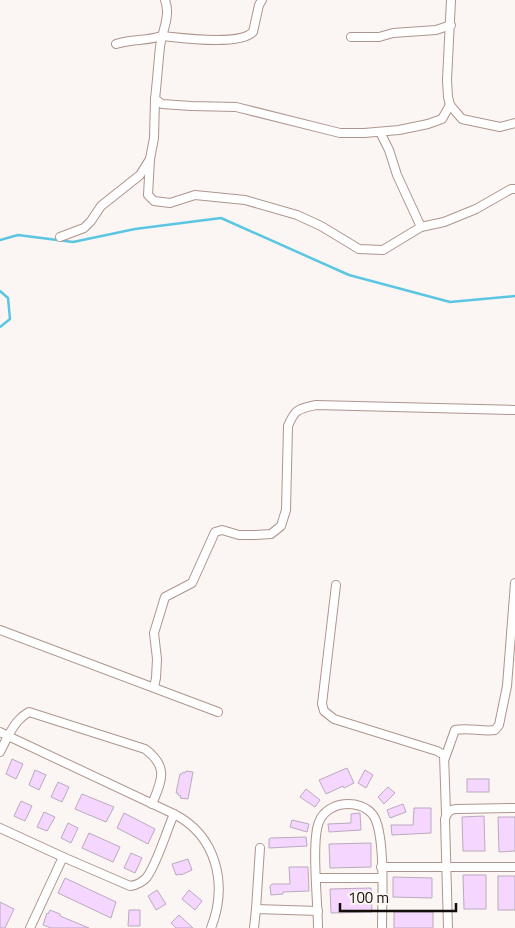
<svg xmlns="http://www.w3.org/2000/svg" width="515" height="928" viewBox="0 0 515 928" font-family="'Titillium Web',sans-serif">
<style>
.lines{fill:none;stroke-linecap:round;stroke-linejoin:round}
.stream{stroke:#5bc6e1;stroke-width:2.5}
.building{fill:#f5d6fe;stroke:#baaabe}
.street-casing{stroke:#ae958c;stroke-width:10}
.street{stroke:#fff;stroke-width:8}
</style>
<rect width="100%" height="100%" fill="#fbf6f3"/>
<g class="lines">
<g class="stream">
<path d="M 0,240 L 18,235 L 73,242 L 135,229 L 221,218 L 349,275 L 450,302 L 515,296"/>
<path d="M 0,291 L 8,298 L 10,319 L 0,327"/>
</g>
</g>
<g class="building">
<path d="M 12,759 L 23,764 L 16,779 L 6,774 Z"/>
<path d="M 347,768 L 354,783 L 344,788 L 343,786 L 326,794 L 319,780 Z"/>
<path d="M 35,770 L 46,775 L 39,790 L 29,785 Z"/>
<path d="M 365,770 L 373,775 L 366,788 L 358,783 Z"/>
<path d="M 186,771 L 193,772 L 188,799 L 180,798 L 181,796 L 178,795 L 178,793 L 176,793 L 180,774 L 182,774 L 183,772 L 185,773 Z"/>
<rect x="467" y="779" width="22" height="13"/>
<path d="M 58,782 L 69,787 L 62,802 L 51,797 Z"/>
<path d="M 388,787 L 395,793 L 384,804 L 378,797 Z"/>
<path d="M 306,789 L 320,800 L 315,807 L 300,797 Z"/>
<path d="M 82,794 L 114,807 L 106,822 L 75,809 Z"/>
<path d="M 21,801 L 32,806 L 25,821 L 14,816 Z"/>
<path d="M 403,804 L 406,812 L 390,818 L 387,810 Z"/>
<path d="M 414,808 L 431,808 L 431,833 L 392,835 L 391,825 L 413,825 Z"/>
<path d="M 44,812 L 55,817 L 47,831 L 37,827 Z"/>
<path d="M 124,813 L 155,829 L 148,844 L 117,828 Z"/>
<path d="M 360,813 L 361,830 L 329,832 L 328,824 L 351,823 L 351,814 Z"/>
<path d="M 484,816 L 485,851 L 463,851 L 462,817 Z"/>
<path d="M 498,817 L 515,817 L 515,851 L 499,852 Z"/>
<path d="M 292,820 L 309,824 L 307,832 L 290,827 Z"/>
<path d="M 68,823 L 78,828 L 71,843 L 61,838 Z"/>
<path d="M 89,833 L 120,847 L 113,862 L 82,848 Z"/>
<path d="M 306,837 L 307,846 L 269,848 L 269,839 L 271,838 Z"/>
<path d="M 371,843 L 371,867 L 330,868 L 329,844 Z"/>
<path d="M 131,853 L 142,858 L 135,873 L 124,868 Z"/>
<path d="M 188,859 L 192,870 L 181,875 L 181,874 L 176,875 L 172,864 Z"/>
<path d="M 289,867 L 308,867 L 309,891 L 283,892 L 283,894 L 271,895 L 270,886 L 272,884 L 290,884 Z"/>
<path d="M 463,875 L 486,875 L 486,909 L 464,909 Z"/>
<rect x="498" y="876" width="17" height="34"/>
<path d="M 393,877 L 432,878 L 432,898 L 393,897 Z"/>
<path d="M 65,878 L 116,902 L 111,918 L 58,893 Z"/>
<path d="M 371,888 L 372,912 L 331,913 L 330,889 Z"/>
<path d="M 157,890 L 166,904 L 156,910 L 148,896 Z"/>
<path d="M 189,890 L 202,901 L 195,910 L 182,899 Z"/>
<path d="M 0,902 L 14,909 L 5,928 L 0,928 Z"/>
<path d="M 50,910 L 60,914 L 60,916 L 89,928 L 51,928 L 43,925 L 47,913 L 48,914 Z"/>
<path d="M 129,910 L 140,910 L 140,926 L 128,926 Z"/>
<rect x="394" y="912" width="39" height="16"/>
<path d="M 179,915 L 193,928 L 176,928 L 171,923 Z"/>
</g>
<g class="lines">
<g class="street-casing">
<g id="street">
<path d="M 165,0 C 171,16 162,31 160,47 C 158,65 157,82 155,99 L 162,104 L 191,106 L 236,107 L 340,133 L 364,133 L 399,130 L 428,124 L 442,119 L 450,105"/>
<path d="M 451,0 L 447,80 L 448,97 L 450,105 L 462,119 L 500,127 L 515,123"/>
<path d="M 351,37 L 379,37 L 393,33 L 436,30 L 451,25"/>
<path d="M 116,44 C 131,39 147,41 162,36 C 182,38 239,46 253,32 L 259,5 L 262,0"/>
<path d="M 150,159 L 148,195 L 154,201 L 170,203 L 195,195 L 245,200 L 297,215 L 321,226 L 359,249 L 383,250 L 421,227 L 397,175 L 389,150 L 380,132"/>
<path d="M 421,227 L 444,222 L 476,209 L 511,189 L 515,189"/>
<path d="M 60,237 L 84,228 L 91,221 L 101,206 L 140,175 L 150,159 L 154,138 L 155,99"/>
<path d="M 336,585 L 322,704 L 324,711 L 334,719 L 437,751 L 444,755 L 446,813"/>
<path d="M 0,630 L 218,712"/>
<path d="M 154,687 L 156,678 L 157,659 L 154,633 L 165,597 L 192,583 L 215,532 L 222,530 L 239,535 L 255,535 L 271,534 L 281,526 L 286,510 L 288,426 C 295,409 298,409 316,405 L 515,410"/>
<path d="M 0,732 L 8,736 C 14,726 18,718 29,712 L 145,749 C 169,767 162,780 152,804"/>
<path d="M 0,752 L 8,736 L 174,814 C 217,836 228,885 211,928"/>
<path d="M 445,758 L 455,730 C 469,727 482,732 495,730 L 499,725 L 507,686 L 515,583"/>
<path d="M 0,828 L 63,857 L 30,928"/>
<path d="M 63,857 L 130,886 C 137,885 142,883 147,877 C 158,861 166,832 174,814"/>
<path d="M 381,867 L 515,867"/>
<path d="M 316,878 L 382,878"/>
<path d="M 256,909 L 260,848"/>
<path d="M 254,928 L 256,909 L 318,911"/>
<path d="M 318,928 C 318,904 311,841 319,822 C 327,801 360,798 373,815 C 386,833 382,903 382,928"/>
<path d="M 448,928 L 445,819 C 447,812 450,809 457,809 L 515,808"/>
</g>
</g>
<use href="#street" class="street"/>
</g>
<path d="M340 903v8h116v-8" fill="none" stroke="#150d09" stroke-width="2.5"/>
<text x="348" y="903" font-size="15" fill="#150d09" stroke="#fbf6f3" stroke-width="4" paint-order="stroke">100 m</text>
</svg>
